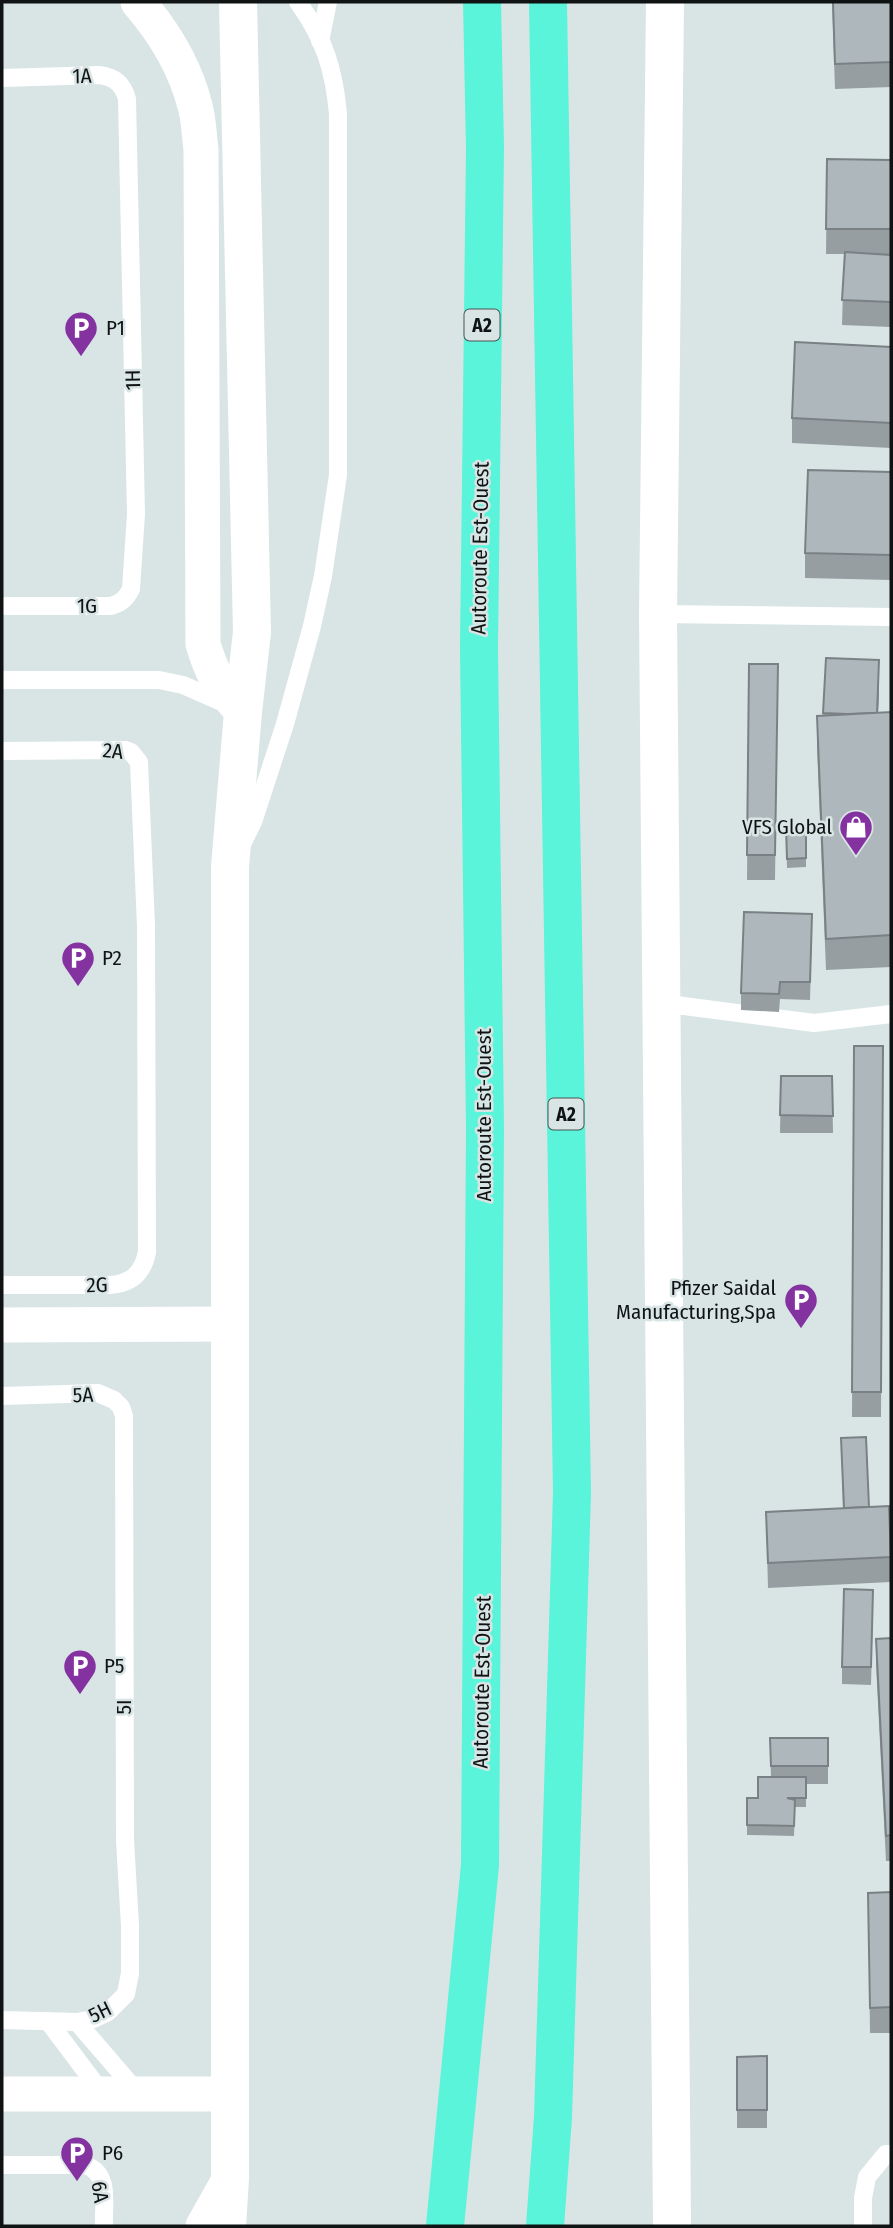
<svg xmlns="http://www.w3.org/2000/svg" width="893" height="2228" viewBox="0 0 893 2228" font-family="'Fira Sans Condensed',sans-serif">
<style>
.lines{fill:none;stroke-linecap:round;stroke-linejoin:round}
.lane{stroke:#fff;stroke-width:18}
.street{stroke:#fff;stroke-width:35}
.secondary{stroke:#fff;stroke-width:38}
.highway{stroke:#59f4d9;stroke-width:38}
.wall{fill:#969ea2}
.shaded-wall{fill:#7a8184}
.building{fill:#aeb8bc;stroke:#7a8184;stroke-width:2}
.labels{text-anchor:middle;stroke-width:5;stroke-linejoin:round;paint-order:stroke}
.shield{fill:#d9e5e5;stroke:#4c5252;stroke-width:2}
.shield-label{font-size:19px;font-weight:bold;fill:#0f1313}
.street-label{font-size:21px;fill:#0f1313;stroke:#d9e5e5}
.poi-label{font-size:21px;fill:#0f1313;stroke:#d9e5e5;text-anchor:start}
</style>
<rect width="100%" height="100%" fill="#d9e5e5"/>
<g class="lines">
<g class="lane">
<path d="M 320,41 L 328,2"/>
<path d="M 2,78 L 99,75 C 115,77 123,84 127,99 L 136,514 L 131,589 C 126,599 121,603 111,606 L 2,606"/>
<path d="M 658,614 L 891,617"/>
<path d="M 2,680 L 159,680 L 183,685 L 224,703"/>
<path d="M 2,751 L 126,750 L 131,752 L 139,762 L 146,926 L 147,1252 C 143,1273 131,1284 109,1285 L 2,1285"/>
<path d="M 243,842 L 253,822 L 285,724 L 312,626 L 323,576 L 338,475 L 338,114 C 334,69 324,38 298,2"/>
<path d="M 661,1003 L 814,1023 L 891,1014"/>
<path d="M 2,1396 L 98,1393 L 114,1400 L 121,1407 L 124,1416 L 125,1840 L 130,1926 L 130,1973 L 126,1994 L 108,2012 L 93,2019 L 77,2022 L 2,2020"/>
<path d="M 48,2021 L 102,2093"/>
<path d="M 77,2022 L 138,2093"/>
<path d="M 2,2165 L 85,2165 C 111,2173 103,2205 104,2226"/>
<path d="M 863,2226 L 863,2198 L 867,2177 L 886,2154 L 891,2154"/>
</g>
<g class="street">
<path d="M 138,2 C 164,32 185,66 195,106 C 199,120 199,135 201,149 L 203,644 C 212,674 221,690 243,712"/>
<path d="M 2,1325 L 231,1324"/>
<path d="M 2,2094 L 230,2094"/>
<path d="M 203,2226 L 230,2178"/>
</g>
<g class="secondary">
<path d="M 665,2 L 658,614 L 672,2226"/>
<path d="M 227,2226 L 230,2178 L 230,867 L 243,712 L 252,632 L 238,2"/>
</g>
<g class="highway">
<path d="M 445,2226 L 480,1865 L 485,1128 L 479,648 L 485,148 L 482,2"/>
<path d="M 545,2226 L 553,2117 L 572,1493 L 548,2"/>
</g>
</g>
<g class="wall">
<path d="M 832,2 L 891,2 L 891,87 L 835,89 Z"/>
<path d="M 827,159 L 891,160 L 891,327 L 842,325 L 844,254 L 826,254 Z"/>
<path d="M 891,347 L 891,448 L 792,443 L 792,418 Z"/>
<path d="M 891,472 L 891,580 L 805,578 L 805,553 Z"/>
<path d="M 826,658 L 879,686 L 878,713 L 891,712 L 891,967 L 826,970 L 817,747 L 817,716 L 823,716 Z"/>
<path d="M 749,664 L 778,664 L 775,880 L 747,880 Z"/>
<path d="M 786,828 L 806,858 L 806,867 L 787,868 Z"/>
<path d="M 812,931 L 810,1000 L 780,999 L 779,1012 L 741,1010 L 741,993 Z"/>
<path d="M 854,1046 L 883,1046 L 881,1417 L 852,1417 Z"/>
<path d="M 781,1076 L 832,1076 L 833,1133 L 780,1133 Z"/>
<path d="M 841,1438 L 869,1507 L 891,1557 L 891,1582 L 768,1588 L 766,1512 L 843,1509 Z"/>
<path d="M 873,1608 L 871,1685 L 842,1684 L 842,1667 Z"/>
<path d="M 891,1638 L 891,1861 L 886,1861 L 876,1664 L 876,1639 Z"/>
<path d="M 770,1738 L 828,1738 L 828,1784 L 806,1784 L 806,1807 L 795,1807 L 794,1836 L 747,1835 L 747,1798 L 758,1798 L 771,1777 Z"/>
<path d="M 891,1892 L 891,2033 L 870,2033 L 868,1893 Z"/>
<path d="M 767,2056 L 767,2128 L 737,2128 L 737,2057 Z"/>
</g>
<path class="shaded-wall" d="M 879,660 L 879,686 L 877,741 L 877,716 Z"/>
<g class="building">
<path d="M 833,2 L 891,2 L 891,62 L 835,64 Z"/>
<path d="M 827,159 L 891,160 L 891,229 L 826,229 Z"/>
<path d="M 845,252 L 891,255 L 891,302 L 842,300 Z"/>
<path d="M 795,342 L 891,347 L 891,423 L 792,418 Z"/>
<path d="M 808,470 L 891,472 L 891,555 L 805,553 Z"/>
<path d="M 826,658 L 879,660 L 877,713 L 847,714 L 823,713 Z"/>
<path d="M 749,664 L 778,664 L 775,855 L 747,855 Z"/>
<path d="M 891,712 L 891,935 L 826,939 L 817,716 Z"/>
<path d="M 806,827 L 806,858 L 787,859 L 786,828 Z"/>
<path d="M 744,912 L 812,914 L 810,982 L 780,982 L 779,994 L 741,993 Z"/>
<path d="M 854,1046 L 883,1046 L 881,1392 L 852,1392 Z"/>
<path d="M 781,1076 L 832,1076 L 833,1116 L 780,1115 Z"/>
<path d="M 866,1437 L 869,1507 L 844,1508 L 841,1438 Z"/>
<path d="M 889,1506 L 891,1557 L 768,1563 L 766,1512 Z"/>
<path d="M 844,1589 L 873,1590 L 871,1667 L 842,1667 Z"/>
<path d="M 891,1638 L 891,1835 L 886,1836 L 876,1639 Z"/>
<path d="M 770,1738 L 828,1738 L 828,1766 L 771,1766 Z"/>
<path d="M 758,1777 L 806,1777 L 806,1798 L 787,1798 L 795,1800 L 794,1826 L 747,1825 L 747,1798 L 758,1798 Z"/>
<path d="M 891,1892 L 891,2007 L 870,2008 L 868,1893 Z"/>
<path d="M 767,2056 L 767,2110 L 737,2110 L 737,2057 Z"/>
</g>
<defs>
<g id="parking-pin" transform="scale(1.75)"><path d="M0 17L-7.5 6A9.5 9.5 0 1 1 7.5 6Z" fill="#8532a1" stroke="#d9e5e5"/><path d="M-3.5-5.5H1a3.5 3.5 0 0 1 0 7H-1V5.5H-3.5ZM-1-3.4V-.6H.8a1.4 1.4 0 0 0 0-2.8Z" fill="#fff"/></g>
<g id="shop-pin" transform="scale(1.75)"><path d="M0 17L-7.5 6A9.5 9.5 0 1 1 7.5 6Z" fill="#8532a1" stroke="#d9e5e5"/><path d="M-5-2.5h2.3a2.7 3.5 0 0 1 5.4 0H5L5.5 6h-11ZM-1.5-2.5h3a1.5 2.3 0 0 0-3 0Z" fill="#fff"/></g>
</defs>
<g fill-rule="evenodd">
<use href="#parking-pin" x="81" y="328"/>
<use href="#shop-pin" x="856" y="827"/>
<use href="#parking-pin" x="78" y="958"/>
<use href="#parking-pin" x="801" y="1300"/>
<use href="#parking-pin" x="80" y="1666"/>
<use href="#parking-pin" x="77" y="2153"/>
</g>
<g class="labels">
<g class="shield">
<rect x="464.5" y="309.5" width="35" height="31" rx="5"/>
<rect x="548.5" y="1098.5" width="35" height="31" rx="5"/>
</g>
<g class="shield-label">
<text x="482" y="332">A2</text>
<text x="566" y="1121">A2</text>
</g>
<g class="street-label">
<text transform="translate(82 76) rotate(-1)" y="7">1A</text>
<text transform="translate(133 380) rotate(-91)" y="7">1H</text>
<text transform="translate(480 548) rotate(-89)" y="7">Autoroute Est-Ouest</text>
<text x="87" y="613">1G</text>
<text transform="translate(113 751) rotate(5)" y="7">2A</text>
<text transform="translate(484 1115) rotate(-90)" y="7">Autoroute Est-Ouest</text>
<text transform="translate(97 1285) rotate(-1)" y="7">2G</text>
<text transform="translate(83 1395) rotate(-1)" y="7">5A</text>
<text transform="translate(482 1682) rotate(-89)" y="7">Autoroute Est-Ouest</text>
<text transform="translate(124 1707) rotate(-90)" y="7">5I</text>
<text transform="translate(100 2012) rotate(-26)" y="7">5H</text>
<text transform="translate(100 2192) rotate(82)" y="7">6A</text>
</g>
<g class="poi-label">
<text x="106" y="335">P1</text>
<text x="832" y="834" text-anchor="end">VFS Global</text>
<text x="102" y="965">P2</text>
<text x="776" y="1295" text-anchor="end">Pfizer Saidal<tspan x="776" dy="24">Manufacturing,Spa</tspan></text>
<text x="104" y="1673">P5</text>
<text x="102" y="2160">P6</text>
</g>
</g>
<rect width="893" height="2228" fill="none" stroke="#0f1313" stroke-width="7"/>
</svg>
